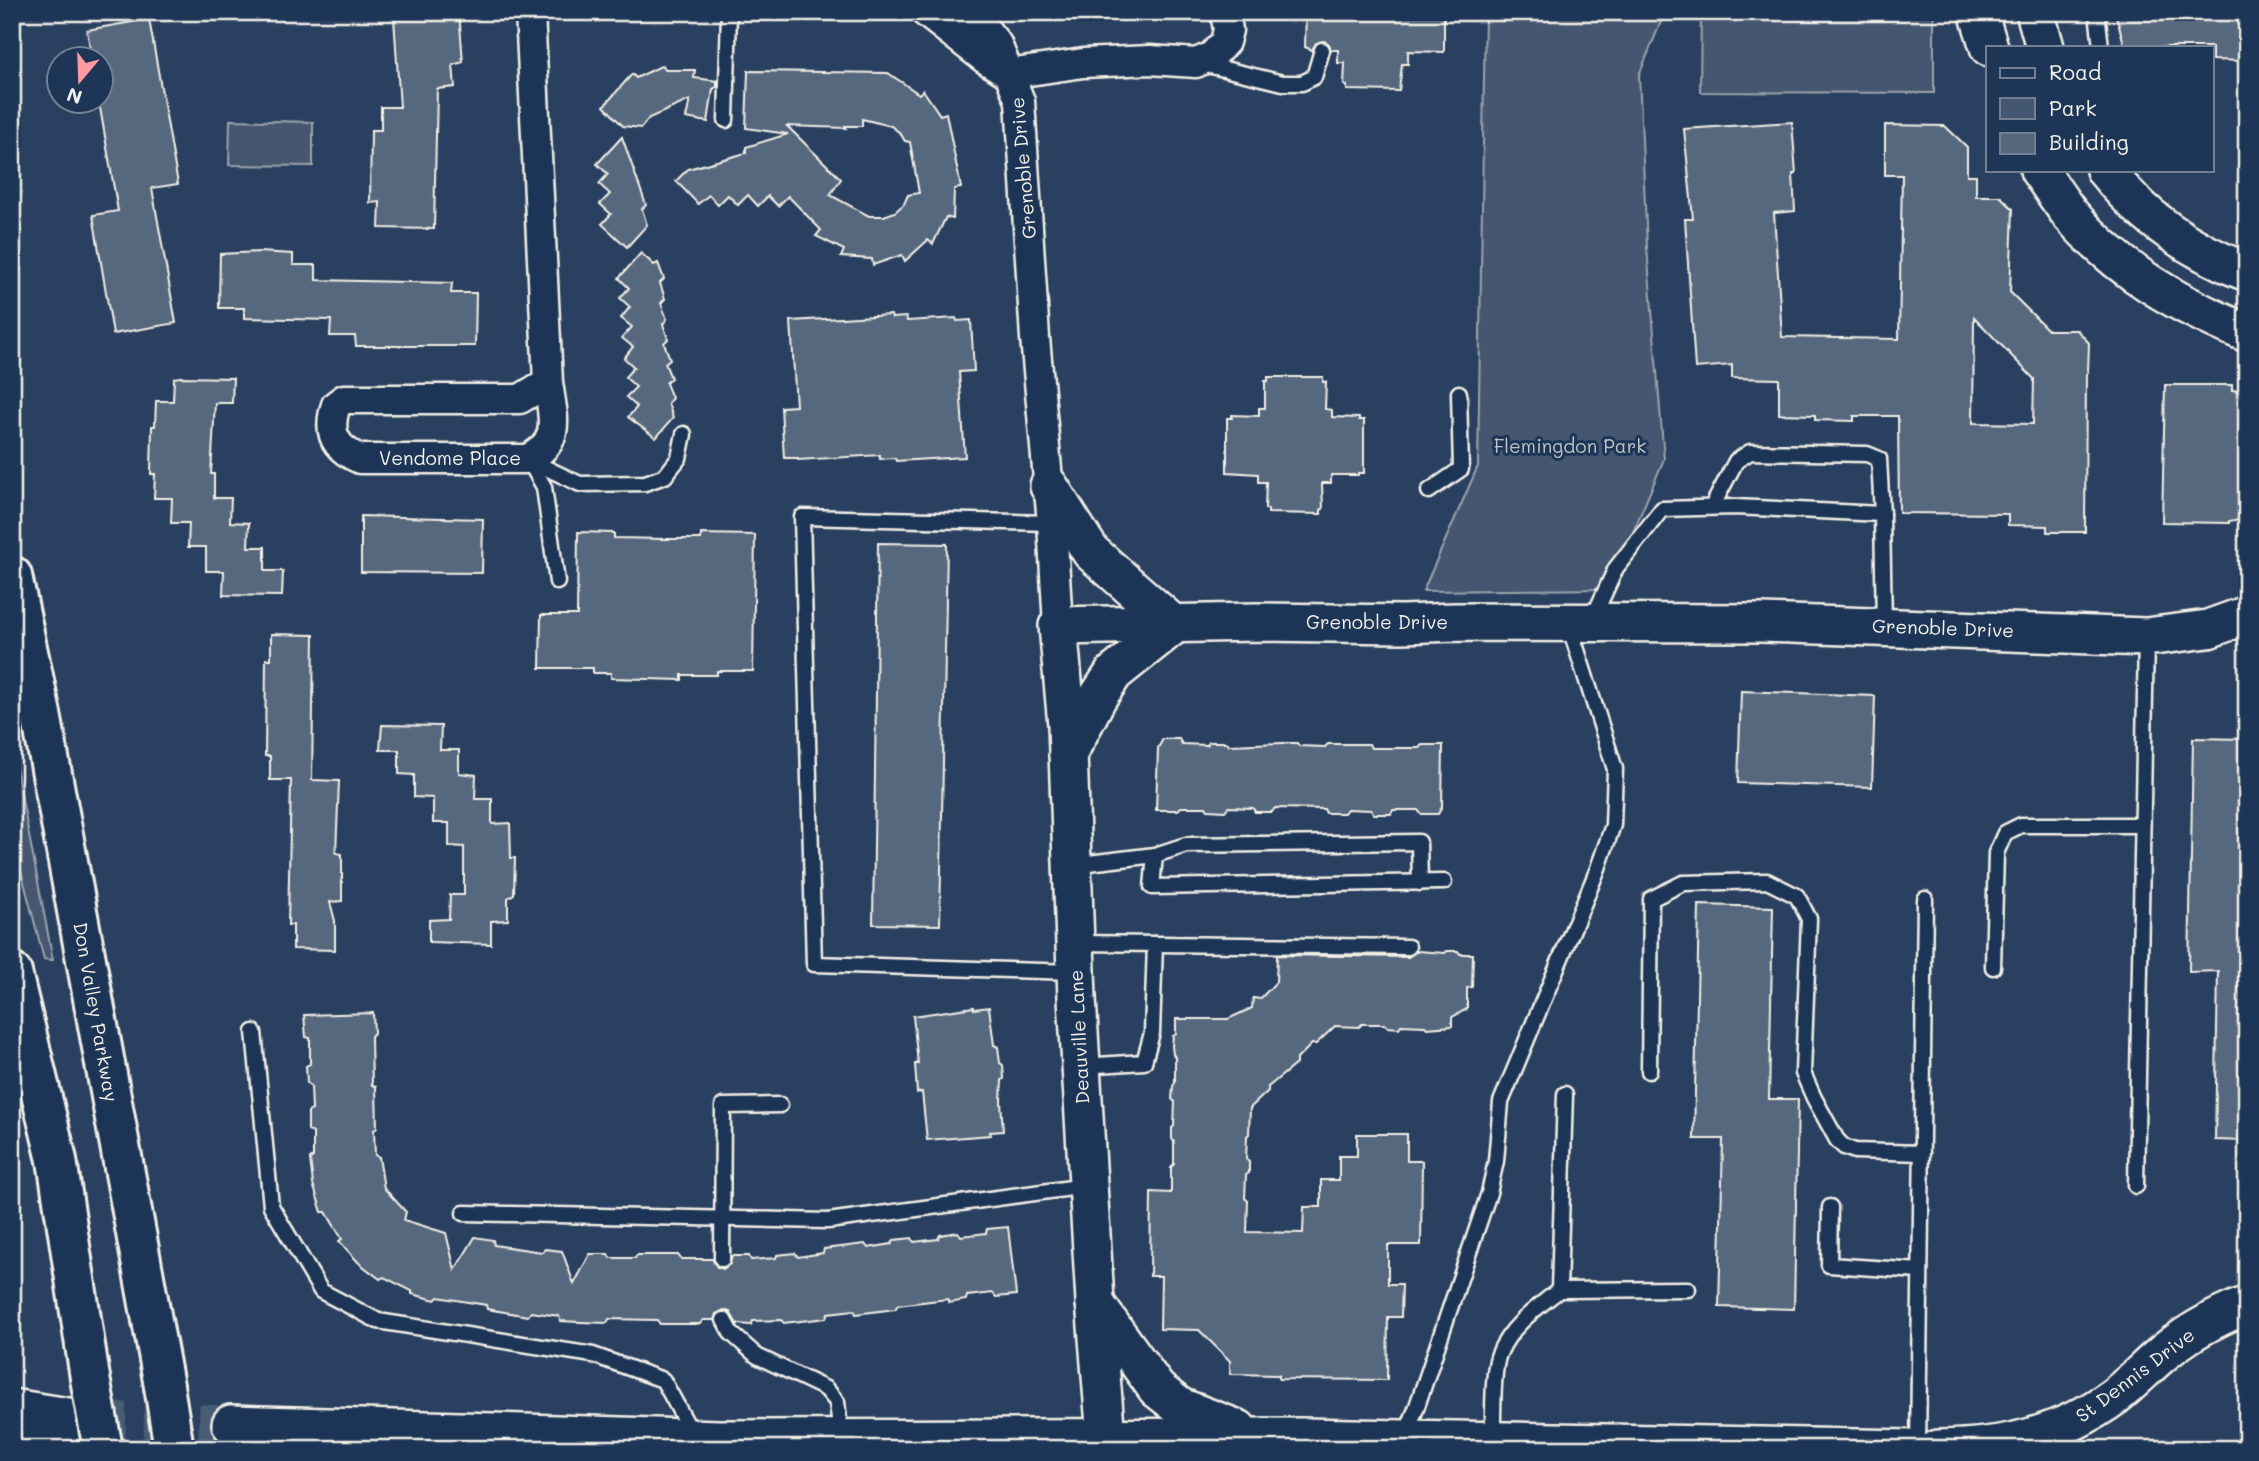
<svg xmlns="http://www.w3.org/2000/svg" width="2259" height="1461" viewBox="0 0 2259 1461" font-family="Mali,sans-serif">
<style>
.green{fill:#445771;stroke:#9ca4ac;stroke-width:2}
.building{fill:#56677d;stroke:#f4f1e8;stroke-width:2;fill-rule:evenodd}
.lines{fill:none;stroke-linecap:round;stroke-linejoin:round}
.tertiary-tunnel{stroke:#485b74;stroke-width:37;stroke-dasharray:37 18;stroke-linecap:butt}
.service-casing{stroke:#f4f1e8;stroke-width:19}
.minor-casing{stroke:#f4f1e8;stroke-width:33}
.tertiary-casing{stroke:#f4f1e8;stroke-width:42}
.motorway-casing{stroke:#f4f1e8;stroke-width:44}
.service{stroke:#1d3557;stroke-width:14}
.minor{stroke:#1d3557;stroke-width:28}
.tertiary{stroke:#1d3557;stroke-width:37}
.motorway{stroke:#1d3557;stroke-width:38}
.motorway-bridge-casing{stroke:#f4f1e8;stroke-width:44;stroke-linecap:butt}
.motorway-bridge{stroke:#1d3557;stroke-width:38}
.labels{text-anchor:middle;stroke-width:6;stroke-linejoin:round;paint-order:stroke}
.street-label{font-size:19px;fill:#f4f1e8;stroke:#1d3557}
.park-label{font-size:19px;fill:#bfc3c4;stroke:#1d3557}
</style>
<rect width="100%" height="100%" fill="#2a4060"/>
<filter id="ink" filterUnits="userSpaceOnUse"><feTurbulence type="fractalNoise" baseFrequency=".0143" numOctaves="2"/><feDisplacementMap in="SourceGraphic" scale="14" xChannelSelector="R" yChannelSelector="G"/><feConvolveMatrix kernelMatrix="1 2 1 2 8 2 1 2 1" color-interpolation-filters="sRGB"/></filter>
<g filter="url(#ink)">
<g class="green">
<path d="M 1485,12 L 1665,12 L 1639,75 L 1647,247 L 1664,459 L 1609,589 L 1423,591 L 1478,466 Z"/>
<path d="M 1701,12 L 1934,12 L 1934,93 L 1700,92 Z"/>
<path d="M 230,120 L 313,122 L 313,166 L 229,165 Z"/>
<path d="M 12,747 L 53,960 L 44,959 L 12,836 Z"/>
</g>
<g class="building">
<path d="M 404,12 L 459,12 L 463,62 L 453,65 L 455,87 L 437,89 L 434,229 L 379,228 L 380,202 L 370,203 L 371,130 L 381,130 L 381,107 L 400,107 L 394,18 L 405,17 Z"/>
<path d="M 1306,12 L 1444,12 L 1444,52 L 1408,51 L 1408,64 L 1402,64 L 1399,91 L 1347,90 L 1347,86 L 1344,85 L 1345,63 L 1338,63 L 1338,50 L 1331,50 L 1329,44 L 1324,41 L 1316,43 L 1312,50 L 1305,47 Z"/>
<path d="M 2115,12 L 2247,12 L 2247,61 L 2212,60 L 2212,47 L 2125,47 Z"/>
<path d="M 149,19 L 178,184 L 152,188 L 176,323 L 113,334 L 93,215 L 118,211 L 99,102 L 102,102 L 102,60 L 92,60 L 87,30 Z"/>
<path d="M 663,65 L 665,70 L 695,70 L 694,78 L 717,81 L 717,87 L 713,89 L 708,122 L 686,118 L 690,100 L 649,118 L 641,128 L 623,126 L 604,106 L 632,74 L 636,78 Z"/>
<path d="M 748,71 L 888,73 L 919,94 L 923,90 L 940,115 L 946,113 L 961,188 L 954,189 L 953,219 L 946,217 L 933,244 L 928,240 L 905,261 L 902,255 L 873,265 L 872,259 L 841,257 L 844,250 L 816,236 L 821,230 L 788,196 L 778,206 L 768,196 L 758,206 L 748,195 L 738,205 L 728,195 L 718,205 L 709,195 L 698,204 L 676,181 L 688,169 L 746,153 L 746,147 L 788,134 L 746,128 ZM 862,119 L 891,126 L 900,133 L 905,141 L 910,142 L 919,193 L 908,195 L 904,204 L 895,212 L 884,216 L 869,216 L 830,195 L 841,179 L 787,126 L 846,128 L 845,126 L 862,126 Z"/>
<path d="M 1792,122 L 1796,174 L 1793,174 L 1795,211 L 1774,213 L 1782,337 L 1899,339 L 1902,175 L 1885,175 L 1885,125 L 1945,126 L 1967,147 L 1967,175 L 1976,175 L 1976,196 L 2000,196 L 2013,209 L 2010,292 L 2048,330 L 2077,330 L 2089,343 L 2088,372 L 2086,374 L 2085,532 L 2047,532 L 2047,526 L 2008,525 L 2008,514 L 1899,513 L 1898,416 L 1854,416 L 1854,421 L 1815,420 L 1815,415 L 1779,414 L 1779,379 L 1732,378 L 1732,365 L 1695,368 L 1685,219 L 1693,219 L 1684,129 ZM 1974,317 L 2034,379 L 2033,424 L 1973,423 Z"/>
<path d="M 622,137 L 646,205 L 642,209 L 647,225 L 627,247 L 602,224 L 611,214 L 600,204 L 610,194 L 599,184 L 608,174 L 597,164 Z"/>
<path d="M 259,252 L 293,254 L 293,265 L 316,265 L 316,280 L 452,283 L 451,293 L 476,293 L 475,346 L 356,346 L 355,336 L 330,336 L 331,320 L 244,318 L 244,308 L 219,308 L 220,254 Z"/>
<path d="M 641,253 L 654,265 L 658,263 L 664,279 L 660,283 L 665,299 L 661,303 L 667,319 L 663,324 L 668,339 L 664,343 L 670,359 L 665,363 L 671,378 L 666,383 L 672,398 L 668,403 L 673,418 L 656,438 L 628,417 L 637,407 L 626,397 L 636,387 L 625,377 L 634,367 L 624,358 L 633,347 L 622,338 L 632,327 L 621,318 L 630,307 L 620,298 L 629,288 L 619,278 Z"/>
<path d="M 891,315 L 892,318 L 906,317 L 907,321 L 956,318 L 957,321 L 971,320 L 974,371 L 959,372 L 965,457 L 896,461 L 895,458 L 880,459 L 880,455 L 798,460 L 798,458 L 784,458 L 781,407 L 796,406 L 791,321 Z"/>
<path d="M 180,377 L 233,378 L 232,403 L 215,403 L 211,474 L 214,474 L 214,498 L 231,498 L 230,522 L 249,523 L 248,547 L 265,547 L 265,571 L 283,571 L 282,596 L 223,595 L 224,571 L 206,571 L 206,547 L 188,547 L 189,523 L 171,523 L 172,498 L 154,498 L 155,474 L 151,474 L 152,426 L 155,426 L 156,401 L 173,401 L 174,378 Z"/>
<path d="M 1268,377 L 1323,377 L 1323,382 L 1326,382 L 1325,409 L 1332,410 L 1332,417 L 1359,418 L 1359,420 L 1364,420 L 1364,473 L 1358,473 L 1358,475 L 1331,475 L 1331,483 L 1322,483 L 1323,509 L 1321,509 L 1321,514 L 1268,513 L 1268,509 L 1265,509 L 1266,482 L 1258,482 L 1258,474 L 1227,472 L 1227,418 L 1232,418 L 1232,415 L 1259,416 L 1259,408 L 1265,408 L 1265,381 L 1268,381 Z"/>
<path d="M 2165,385 L 2232,385 L 2232,390 L 2247,391 L 2247,518 L 2229,521 L 2229,523 L 2162,522 Z"/>
<path d="M 361,516 L 483,519 L 482,573 L 361,572 Z"/>
<path d="M 578,532 L 614,533 L 614,538 L 666,539 L 701,539 L 701,534 L 755,535 L 753,671 L 717,671 L 717,675 L 682,675 L 682,680 L 611,678 L 611,673 L 593,673 L 593,668 L 540,668 L 541,615 L 577,615 Z"/>
<path d="M 878,543 L 947,544 L 940,925 L 873,924 Z"/>
<path d="M 271,634 L 314,635 L 312,780 L 339,781 L 336,853 L 342,854 L 342,901 L 330,902 L 335,921 L 335,950 L 293,949 L 293,925 L 288,925 L 291,780 L 270,780 L 270,756 L 265,756 L 266,659 L 271,659 Z"/>
<path d="M 1741,691 L 1875,696 L 1872,787 L 1738,783 Z"/>
<path d="M 382,725 L 441,726 L 440,750 L 459,750 L 459,773 L 476,775 L 475,799 L 492,799 L 492,824 L 510,823 L 511,858 L 515,858 L 514,894 L 508,898 L 508,920 L 491,921 L 491,944 L 429,942 L 429,920 L 449,919 L 450,895 L 464,895 L 464,847 L 449,846 L 449,823 L 433,823 L 433,798 L 414,797 L 414,775 L 399,774 L 399,750 L 380,750 Z"/>
<path d="M 2193,738 L 2247,739 L 2247,1141 L 2215,1140 L 2218,971 L 2189,972 Z"/>
<path d="M 1163,739 L 1179,739 L 1182,744 L 1207,745 L 1209,742 L 1226,742 L 1229,745 L 1283,743 L 1297,743 L 1299,746 L 1325,747 L 1328,744 L 1369,744 L 1371,748 L 1419,748 L 1422,745 L 1443,745 L 1442,807 L 1438,814 L 1421,814 L 1418,810 L 1393,810 L 1391,814 L 1374,814 L 1371,810 L 1347,809 L 1344,813 L 1326,813 L 1324,809 L 1275,808 L 1272,812 L 1255,812 L 1253,808 L 1228,807 L 1225,811 L 1208,810 L 1206,807 L 1181,807 L 1178,810 L 1156,810 L 1158,748 Z"/>
<path d="M 1699,905 L 1773,907 L 1769,1099 L 1798,1099 L 1794,1309 L 1719,1307 L 1723,1139 L 1694,1139 Z"/>
<path d="M 1417,951 L 1445,953 L 1447,951 L 1458,951 L 1460,954 L 1473,954 L 1472,987 L 1467,988 L 1467,1009 L 1452,1017 L 1452,1026 L 1427,1028 L 1425,1026 L 1401,1025 L 1399,1028 L 1388,1027 L 1385,1024 L 1362,1024 L 1359,1027 L 1335,1026 L 1316,1044 L 1312,1044 L 1296,1060 L 1296,1064 L 1268,1087 L 1268,1091 L 1250,1108 L 1249,1134 L 1247,1136 L 1246,1159 L 1249,1162 L 1249,1173 L 1246,1175 L 1245,1198 L 1248,1201 L 1247,1232 L 1303,1233 L 1304,1207 L 1321,1207 L 1321,1180 L 1339,1180 L 1339,1156 L 1357,1156 L 1357,1134 L 1407,1134 L 1407,1161 L 1422,1161 L 1421,1245 L 1388,1245 L 1388,1284 L 1402,1284 L 1401,1317 L 1388,1317 L 1387,1380 L 1279,1379 L 1279,1375 L 1230,1374 L 1230,1361 L 1199,1330 L 1160,1329 L 1161,1276 L 1150,1276 L 1151,1192 L 1171,1193 L 1171,1167 L 1174,1164 L 1174,1142 L 1172,1139 L 1172,1128 L 1174,1126 L 1175,1102 L 1172,1099 L 1173,1086 L 1175,1083 L 1175,1057 L 1173,1054 L 1172,1046 L 1173,1036 L 1176,1034 L 1176,1019 L 1228,1019 L 1252,1008 L 1253,998 L 1260,999 L 1276,982 L 1277,955 L 1408,957 Z"/>
<path d="M 974,1007 L 974,1009 L 989,1007 L 994,1045 L 998,1047 L 1000,1063 L 1003,1065 L 1004,1079 L 1002,1080 L 1001,1101 L 1003,1131 L 990,1132 L 991,1135 L 927,1140 L 922,1092 L 917,1093 L 915,1064 L 918,1064 L 913,1016 Z"/>
<path d="M 373,1013 L 374,1033 L 371,1036 L 372,1085 L 376,1087 L 377,1128 L 374,1130 L 375,1155 L 379,1157 L 384,1188 L 406,1212 L 404,1220 L 446,1233 L 455,1270 L 475,1237 L 493,1240 L 494,1245 L 542,1252 L 545,1249 L 562,1251 L 574,1284 L 590,1254 L 608,1254 L 610,1258 L 635,1258 L 637,1255 L 678,1255 L 681,1259 L 712,1259 L 717,1267 L 723,1269 L 730,1264 L 732,1256 L 749,1256 L 751,1260 L 776,1258 L 777,1255 L 795,1253 L 798,1257 L 823,1253 L 824,1249 L 865,1244 L 868,1248 L 892,1244 L 894,1240 L 912,1238 L 914,1242 L 938,1239 L 940,1235 L 958,1232 L 961,1236 L 986,1233 L 987,1229 L 1008,1227 L 1016,1295 L 996,1297 L 993,1293 L 967,1296 L 966,1300 L 949,1303 L 947,1299 L 898,1305 L 895,1309 L 856,1314 L 854,1310 L 828,1313 L 826,1318 L 784,1323 L 781,1320 L 753,1321 L 751,1325 L 737,1324 L 730,1312 L 724,1310 L 716,1314 L 714,1320 L 703,1320 L 700,1324 L 660,1324 L 657,1320 L 609,1319 L 607,1323 L 580,1322 L 560,1321 L 559,1316 L 531,1312 L 528,1316 L 487,1309 L 486,1305 L 438,1297 L 435,1300 L 412,1294 L 412,1291 L 384,1277 L 380,1279 L 359,1263 L 339,1241 L 342,1239 L 326,1212 L 322,1212 L 313,1184 L 310,1159 L 313,1157 L 313,1133 L 308,1130 L 308,1112 L 312,1110 L 311,1086 L 307,1083 L 306,1066 L 310,1064 L 310,1038 L 306,1037 L 304,1015 Z"/>
</g>
<g class="lines">
<path class="tertiary-tunnel" d="M 89,1420 L 231,1424"/>
<g class="service-casing">
<g id="service">
<path d="M 2097,12 L 2101,47"/>
<path d="M 1203,64 L 1283,83 L 1302,83 L 1314,77 L 1322,50"/>
<path d="M 726,120 L 729,12"/>
<path d="M 527,459 L 580,484 L 645,483 L 665,476 L 679,458 L 684,434"/>
<path d="M 528,459 L 544,487 L 557,582"/>
<path d="M 1429,491 L 1461,469 L 1459,393"/>
<path d="M 1712,507 L 1736,461 L 1750,452 L 1867,454 L 1879,459 L 1882,514"/>
<path d="M 1052,523 L 802,517 L 814,964 L 1075,972"/>
<path d="M 1592,620 L 1616,568 L 1662,509 L 1735,507 L 1882,514 L 1884,626"/>
<path d="M 1155,855 L 1186,845 L 1419,842 L 1420,883"/>
<path d="M 1072,865 L 1155,855 L 1152,887 L 1444,882"/>
<path d="M 1077,943 L 1408,947"/>
<path d="M 1993,967 L 1996,853 L 2005,833 L 2021,825 L 2142,825"/>
<path d="M 254,1032 L 271,1206 L 321,1291 L 378,1321 L 593,1355 L 663,1380 L 693,1435"/>
<path d="M 1082,1066 L 1144,1062 L 1152,1033 L 1155,944"/>
<path d="M 1649,1071 L 1651,899 L 1683,883 L 1767,881 L 1797,896 L 1809,919 L 1803,1073 L 1814,1098 L 1837,1140 L 1844,1147 L 1855,1151 L 1922,1153"/>
<path d="M 2136,1186 L 2146,638"/>
<path d="M 1830,1207 L 1829,1265 L 1920,1271"/>
<path d="M 464,1213 L 828,1221 L 1086,1186"/>
<path d="M 722,1259 L 723,1106 L 780,1105"/>
<path d="M 1559,1290 L 1688,1289"/>
<path d="M 724,1320 L 731,1333 L 757,1356 L 826,1389 L 837,1402 L 841,1437"/>
<path d="M 1404,1439 L 1416,1409 L 1489,1193 L 1496,1161 L 1501,1102 L 1597,871 L 1613,825 L 1615,769 L 1569,625"/>
<path d="M 1493,1442 C 1493,1422 1492,1370 1499,1354 C 1510,1326 1537,1308 1559,1290 L 1565,1094"/>
<path d="M 1918,1449 L 1925,899"/>
</g>
</g>
<g class="minor-casing">
<g id="minor">
<path d="M 530,12 L 548,382 C 552,415 564,442 527,459 L 360,459 C 334,448 327,432 336,405 L 344,399 L 520,399 L 548,382"/>
<path d="M 925,12 L 985,59 L 1009,74"/>
<path d="M 965,12 L 985,29 L 997,44 L 1020,101 L 1035,338 L 1052,523 L 1058,626"/>
<path d="M 1009,74 L 1083,63 L 1150,60 L 1196,63 L 1212,56 L 1225,42 L 1228,30 L 1225,12"/>
</g>
</g>
<g class="tertiary-casing">
<g id="tertiary">
<path d="M 1978,12 L 1989,47"/>
<path d="M 2035,12 L 2045,47"/>
<path d="M 2039,170 C 2049,184 2059,200 2070,214 C 2118,271 2179,305 2247,333"/>
<path d="M 2105,170 C 2143,218 2189,250 2247,272"/>
<path d="M 1049,486 L 1091,552 L 1174,625"/>
<path d="M 1068,754 L 1098,697 L 1114,673 L 1174,625"/>
<path d="M 1095,1303 L 1157,1389 L 1180,1407 L 1238,1429"/>
<path d="M 12,1408 L 81,1419"/>
<path d="M 231,1424 L 719,1439 L 1301,1437 L 1911,1449"/>
<path d="M 1106,1438 L 1095,1301 L 1077,998 L 1067,725 L 1058,626 L 1255,622 L 1402,624 L 1455,622 L 1762,623 L 2146,637 L 2208,629 L 2247,615"/>
<path d="M 12,1444 L 89,1420"/>
<path d="M 1938,1449 C 2005,1448 2060,1436 2115,1396 C 2129,1385 2142,1372 2155,1360 C 2182,1336 2213,1318 2247,1305"/>
</g>
</g>
<g class="motorway-casing">
<g id="motorway">
<path d="M 12,576 L 41,714 L 164,1386"/>
<path d="M 12,973 L 57,1160 L 90,1378"/>
</g>
</g>
<use href="#service" class="service"/>
<use href="#minor" class="minor"/>
<use href="#tertiary" class="tertiary"/>
<use href="#motorway" class="motorway"/>
<g class="motorway-bridge-casing">
<g id="motorway-bridge">
<path d="M 90,1378 L 103,1449"/>
<path d="M 164,1386 L 174,1449"/>
</g>
</g>
<use href="#motorway-bridge" class="motorway-bridge"/>
</g>
</g>
<g class="labels">
<g class="street-label">
<text transform="translate(1023 168) rotate(-95)" y="7">Grenoble Drive</text>
<text x="450" y="465">Vendome Place</text>
<text x="1377" y="629">Grenoble Drive</text>
<text transform="translate(1943 628) rotate(2)" y="7">Grenoble Drive</text>
<text transform="translate(96 1012) rotate(80)" y="7">Don Valley Parkway</text>
<text transform="translate(1079 1037) rotate(-93)" y="7">Deauville Lane</text>
<text transform="translate(2135 1375) rotate(-37)" y="7">St Dennis Drive</text>
</g>
<g class="park-label">
<text x="1570" y="453">Flemingdon Park</text>
</g>
</g>
<rect width="2259" height="1461" fill="none" stroke="#1d3557" stroke-width="42"/>
<rect x="21" y="21" width="2217" height="1419" fill="none" stroke="#f4f1e8" stroke-width="2.5" filter="url(#ink)"/>
<rect x="1986" y="46" width="228" height="126" fill="#1d3557" stroke="#738091" stroke-width="2"/>
<rect x="2000" y="68" width="35" height="10" fill="#1d3557" stroke="#738091" stroke-width="2"/>
<text x="2049" y="80" font-size="21" fill="#f4f1e8">Road</text>
<rect x="2000" y="98" width="35" height="21" fill="#445771" stroke="#738091" stroke-width="2"/>
<text x="2049" y="116" font-size="21" fill="#f4f1e8">Park</text>
<rect x="2000" y="133" width="35" height="21" fill="#56677d" stroke="#738091" stroke-width="2"/>
<text x="2049" y="150" font-size="21" fill="#f4f1e8">Building</text>
<g transform="translate(80 80) rotate(199)"><circle r="33" fill="#1d3557" stroke="#738091" stroke-width="2"/>
<path d="M0-5L12 26L0 18L-12 26Z" fill="#ff9aa2"/>
<text y="-10" font-size="19" font-weight="bold" text-anchor="middle" fill="#f4f1e8">N</text>
</g>
</svg>
